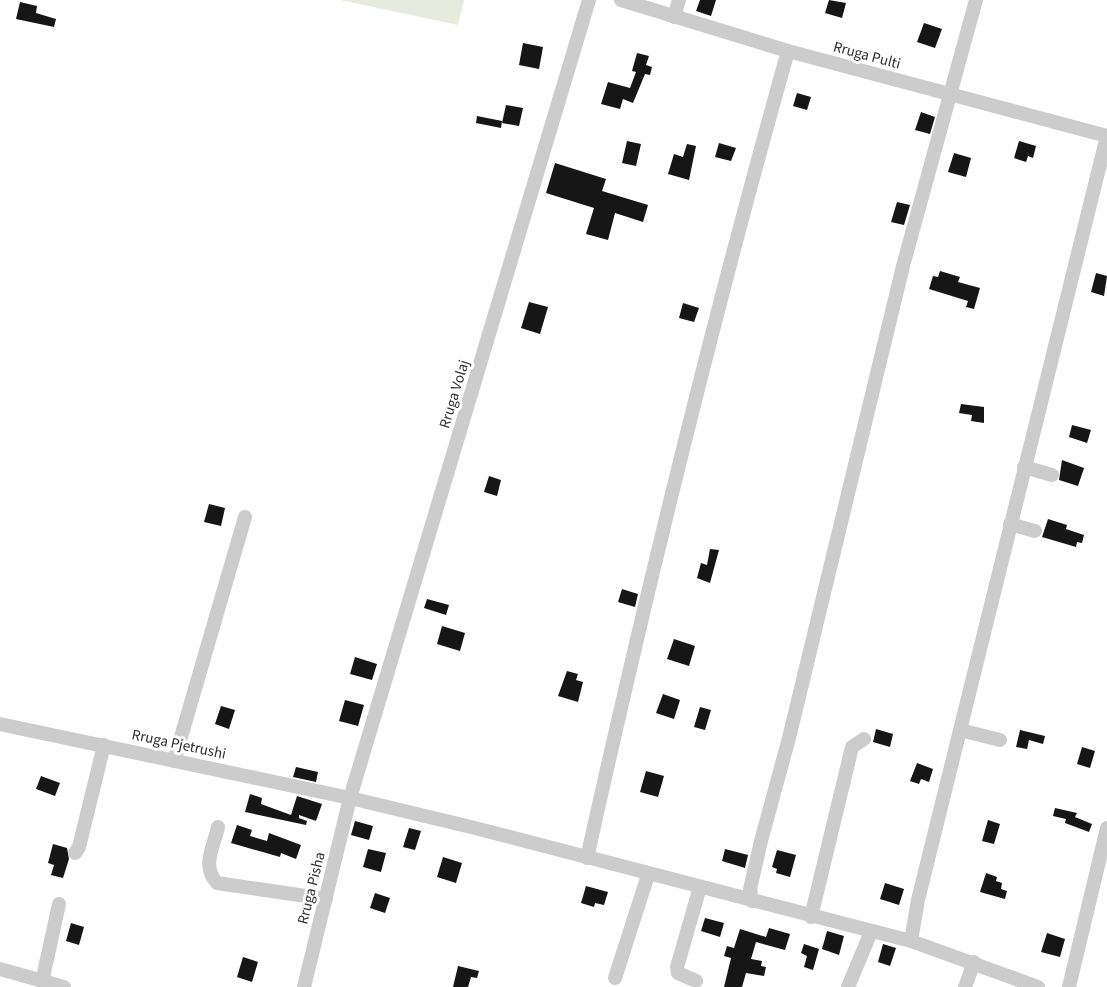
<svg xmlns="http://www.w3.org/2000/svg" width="1107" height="987" viewBox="0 0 1107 987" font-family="'Source Sans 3',sans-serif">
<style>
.green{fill:#e6ebde}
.building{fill:#161616}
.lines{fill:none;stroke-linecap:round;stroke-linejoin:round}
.minor{stroke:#ccc;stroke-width:14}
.labels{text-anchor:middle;stroke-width:6;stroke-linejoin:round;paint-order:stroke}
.street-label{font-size:15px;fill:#2f2f2f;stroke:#fff}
</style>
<rect width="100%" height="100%" fill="#fff"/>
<path class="green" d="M 340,0 L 464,0 L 458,25 Z"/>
<g class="building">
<path d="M 700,0 L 716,0 L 711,16 L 696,11 Z"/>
<path d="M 829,0 L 846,3 L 842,18 L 825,13 Z"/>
<path d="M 20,2 L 37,6 L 36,13 L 56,19 L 54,27 L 16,19 Z"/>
<path d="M 924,23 L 942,29 L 935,48 L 917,42 Z"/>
<path d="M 523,43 L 543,47 L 539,69 L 519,65 Z"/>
<path d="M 637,53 L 649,56 L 646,65 L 652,67 L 650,75 L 645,74 L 633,103 L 623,99 L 620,109 L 601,104 L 608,82 L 630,88 L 636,72 L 632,71 Z"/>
<path d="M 797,93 L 811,97 L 807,110 L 793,106 Z"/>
<path d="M 506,105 L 523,108 L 519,126 L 502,123 Z"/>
<path d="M 921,112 L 935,117 L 930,134 L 915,130 Z"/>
<path d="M 477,116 L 502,121 L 501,128 L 476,123 Z"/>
<path d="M 627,141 L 641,144 L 636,166 L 622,163 Z"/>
<path d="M 1019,141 L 1036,146 L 1033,158 L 1028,156 L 1026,162 L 1014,158 Z"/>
<path d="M 719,143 L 736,148 L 731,161 L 715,157 Z"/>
<path d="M 687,144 L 696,146 L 689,180 L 668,174 L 674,154 L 683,157 Z"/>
<path d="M 954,153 L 971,158 L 966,177 L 948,172 Z"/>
<path d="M 555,163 L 606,179 L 602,191 L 648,205 L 643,222 L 615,213 L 608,240 L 586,234 L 594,208 L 546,193 Z"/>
<path d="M 897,202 L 910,205 L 904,225 L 891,222 Z"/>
<path d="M 940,271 L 960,277 L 958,282 L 980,288 L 974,309 L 966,307 L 968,301 L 929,289 L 933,276 L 938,277 Z"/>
<path d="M 1096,273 L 1107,276 L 1104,296 L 1091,292 Z"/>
<path d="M 529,302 L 548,307 L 540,334 L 521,328 Z"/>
<path d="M 683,303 L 699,308 L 694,322 L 679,318 Z"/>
<path d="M 961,404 L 984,407 L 984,423 L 971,421 L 972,415 L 959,413 Z"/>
<path d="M 1072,425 L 1091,430 L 1087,443 L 1069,437 Z"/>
<path d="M 1062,460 L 1084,468 L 1078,486 L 1059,480 Z"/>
<path d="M 489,476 L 501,480 L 497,496 L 484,492 Z"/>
<path d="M 209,504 L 225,508 L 221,526 L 204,522 Z"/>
<path d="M 1048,519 L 1067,525 L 1066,529 L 1084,535 L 1082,543 L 1077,542 L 1076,547 L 1042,537 Z"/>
<path d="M 710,549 L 719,550 L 710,583 L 697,578 L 701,563 L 707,565 Z"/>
<path d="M 622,589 L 638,594 L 635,607 L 618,602 Z"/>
<path d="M 427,599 L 449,605 L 446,615 L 424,608 Z"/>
<path d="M 442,626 L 465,633 L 460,651 L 437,644 Z"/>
<path d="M 674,639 L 695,646 L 689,666 L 667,659 Z"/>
<path d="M 355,657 L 377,664 L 372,680 L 350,674 Z"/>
<path d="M 567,671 L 578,674 L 576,680 L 583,682 L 578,702 L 558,696 Z"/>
<path d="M 663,694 L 680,700 L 674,719 L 656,713 Z"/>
<path d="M 345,700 L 364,705 L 358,726 L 339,721 Z"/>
<path d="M 221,706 L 235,710 L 229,729 L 215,724 Z"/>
<path d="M 700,707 L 711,710 L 705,730 L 694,727 Z"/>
<path d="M 876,729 L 893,734 L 890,747 L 873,742 Z"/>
<path d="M 1020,730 L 1045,736 L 1043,744 L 1029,740 L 1027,749 L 1016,747 Z"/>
<path d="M 1082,747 L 1095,751 L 1090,768 L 1077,764 Z"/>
<path d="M 917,763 L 933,769 L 929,782 L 921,779 L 919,784 L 910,781 Z"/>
<path d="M 296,767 L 318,772 L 316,782 L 293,777 Z"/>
<path d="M 646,771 L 664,776 L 658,797 L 640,792 Z"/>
<path d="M 41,776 L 60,783 L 55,796 L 36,789 Z"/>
<path d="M 250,794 L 262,798 L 261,804 L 291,815 L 297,796 L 322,804 L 316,821 L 299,815 L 299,818 L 307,821 L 306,825 L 245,812 Z"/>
<path d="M 1055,808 L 1077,813 L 1075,817 L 1092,824 L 1089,832 L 1065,823 L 1066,819 L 1053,816 Z"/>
<path d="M 988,820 L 1000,824 L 994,844 L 982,841 Z"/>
<path d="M 355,821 L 373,826 L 369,840 L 351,835 Z"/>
<path d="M 237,825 L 252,830 L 250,836 L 267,841 L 269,833 L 301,845 L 296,859 L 281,853 L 280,857 L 231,843 Z"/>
<path d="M 409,828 L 421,831 L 415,850 L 403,847 Z"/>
<path d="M 53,844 L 67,848 L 69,859 L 63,878 L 51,875 L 54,865 L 48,863 Z"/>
<path d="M 368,849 L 386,853 L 381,872 L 363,867 Z"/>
<path d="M 725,849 L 748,855 L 745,868 L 722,861 Z"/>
<path d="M 777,850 L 796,855 L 790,877 L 776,873 L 777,869 L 772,867 Z"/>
<path d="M 443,857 L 462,863 L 456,883 L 437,877 Z"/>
<path d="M 986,873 L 997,877 L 996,881 L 1002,883 L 1001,889 L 1007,891 L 1005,899 L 980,892 Z"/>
<path d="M 885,883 L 904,889 L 899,905 L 880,899 Z"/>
<path d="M 586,886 L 608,892 L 604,905 L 595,903 L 594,907 L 581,903 Z"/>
<path d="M 375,893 L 390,898 L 385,913 L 370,908 Z"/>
<path d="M 705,918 L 724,923 L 720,937 L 701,931 Z"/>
<path d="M 71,923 L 84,927 L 79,945 L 66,941 Z"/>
<path d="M 769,928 L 790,934 L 785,950 L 756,942 L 751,959 L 762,961 L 761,966 L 766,967 L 764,976 L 746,973 L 742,987 L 724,987 L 731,958 L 724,956 L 727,946 L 734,948 L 740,929 L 766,937 Z"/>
<path d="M 827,931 L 844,936 L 839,955 L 822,949 Z"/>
<path d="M 1047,933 L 1065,939 L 1060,957 L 1041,952 Z"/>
<path d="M 804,944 L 819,949 L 813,970 L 804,967 L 807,956 L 801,953 Z"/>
<path d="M 883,944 L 896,948 L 890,966 L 878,962 Z"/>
<path d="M 243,957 L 258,962 L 252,982 L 237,977 Z"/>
<path d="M 458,966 L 479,971 L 477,978 L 471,977 L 468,987 L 453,987 Z"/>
</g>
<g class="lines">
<g class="minor">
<path d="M 621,0 L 788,51 L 1107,136"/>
<path d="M 674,17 L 679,0"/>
<path d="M 1024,467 L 1052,475"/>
<path d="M 1010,524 L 1035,531"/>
<path d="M 0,724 L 350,798 L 471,827 L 911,941 L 1038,987"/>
<path d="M 960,730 L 1000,740"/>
<path d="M 174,761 L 245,517"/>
<path d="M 218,827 C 214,846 201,866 217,883 L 326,899"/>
<path d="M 75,853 L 79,847 L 104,745"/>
<path d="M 587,858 C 647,588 713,318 788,51"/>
<path d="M 752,901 L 750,889 L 761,841 L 789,738 L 903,266 L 976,0"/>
<path d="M 811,917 L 852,747 L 864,739"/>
<path d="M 911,941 L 918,900 L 1107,136"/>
<path d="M 0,969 L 64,987"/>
<path d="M 615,978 L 648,875"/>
<path d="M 696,981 L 678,973 L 677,967 L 700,887"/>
<path d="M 42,982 L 59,904"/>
<path d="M 304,987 L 350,798 L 589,0"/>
<path d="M 848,987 L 871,932"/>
<path d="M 965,987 L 974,962"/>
<path d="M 1069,987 L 1107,828"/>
</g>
</g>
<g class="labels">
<g class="street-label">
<text transform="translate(867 55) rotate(15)" y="5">Rruga Pulti</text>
<text transform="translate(454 394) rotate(-73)" y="5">Rruga Volaj</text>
<text transform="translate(179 744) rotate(12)" y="5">Rruga Pjetrushi</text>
<text transform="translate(311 888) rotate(-76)" y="5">Rruga Pisha</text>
</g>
</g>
</svg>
